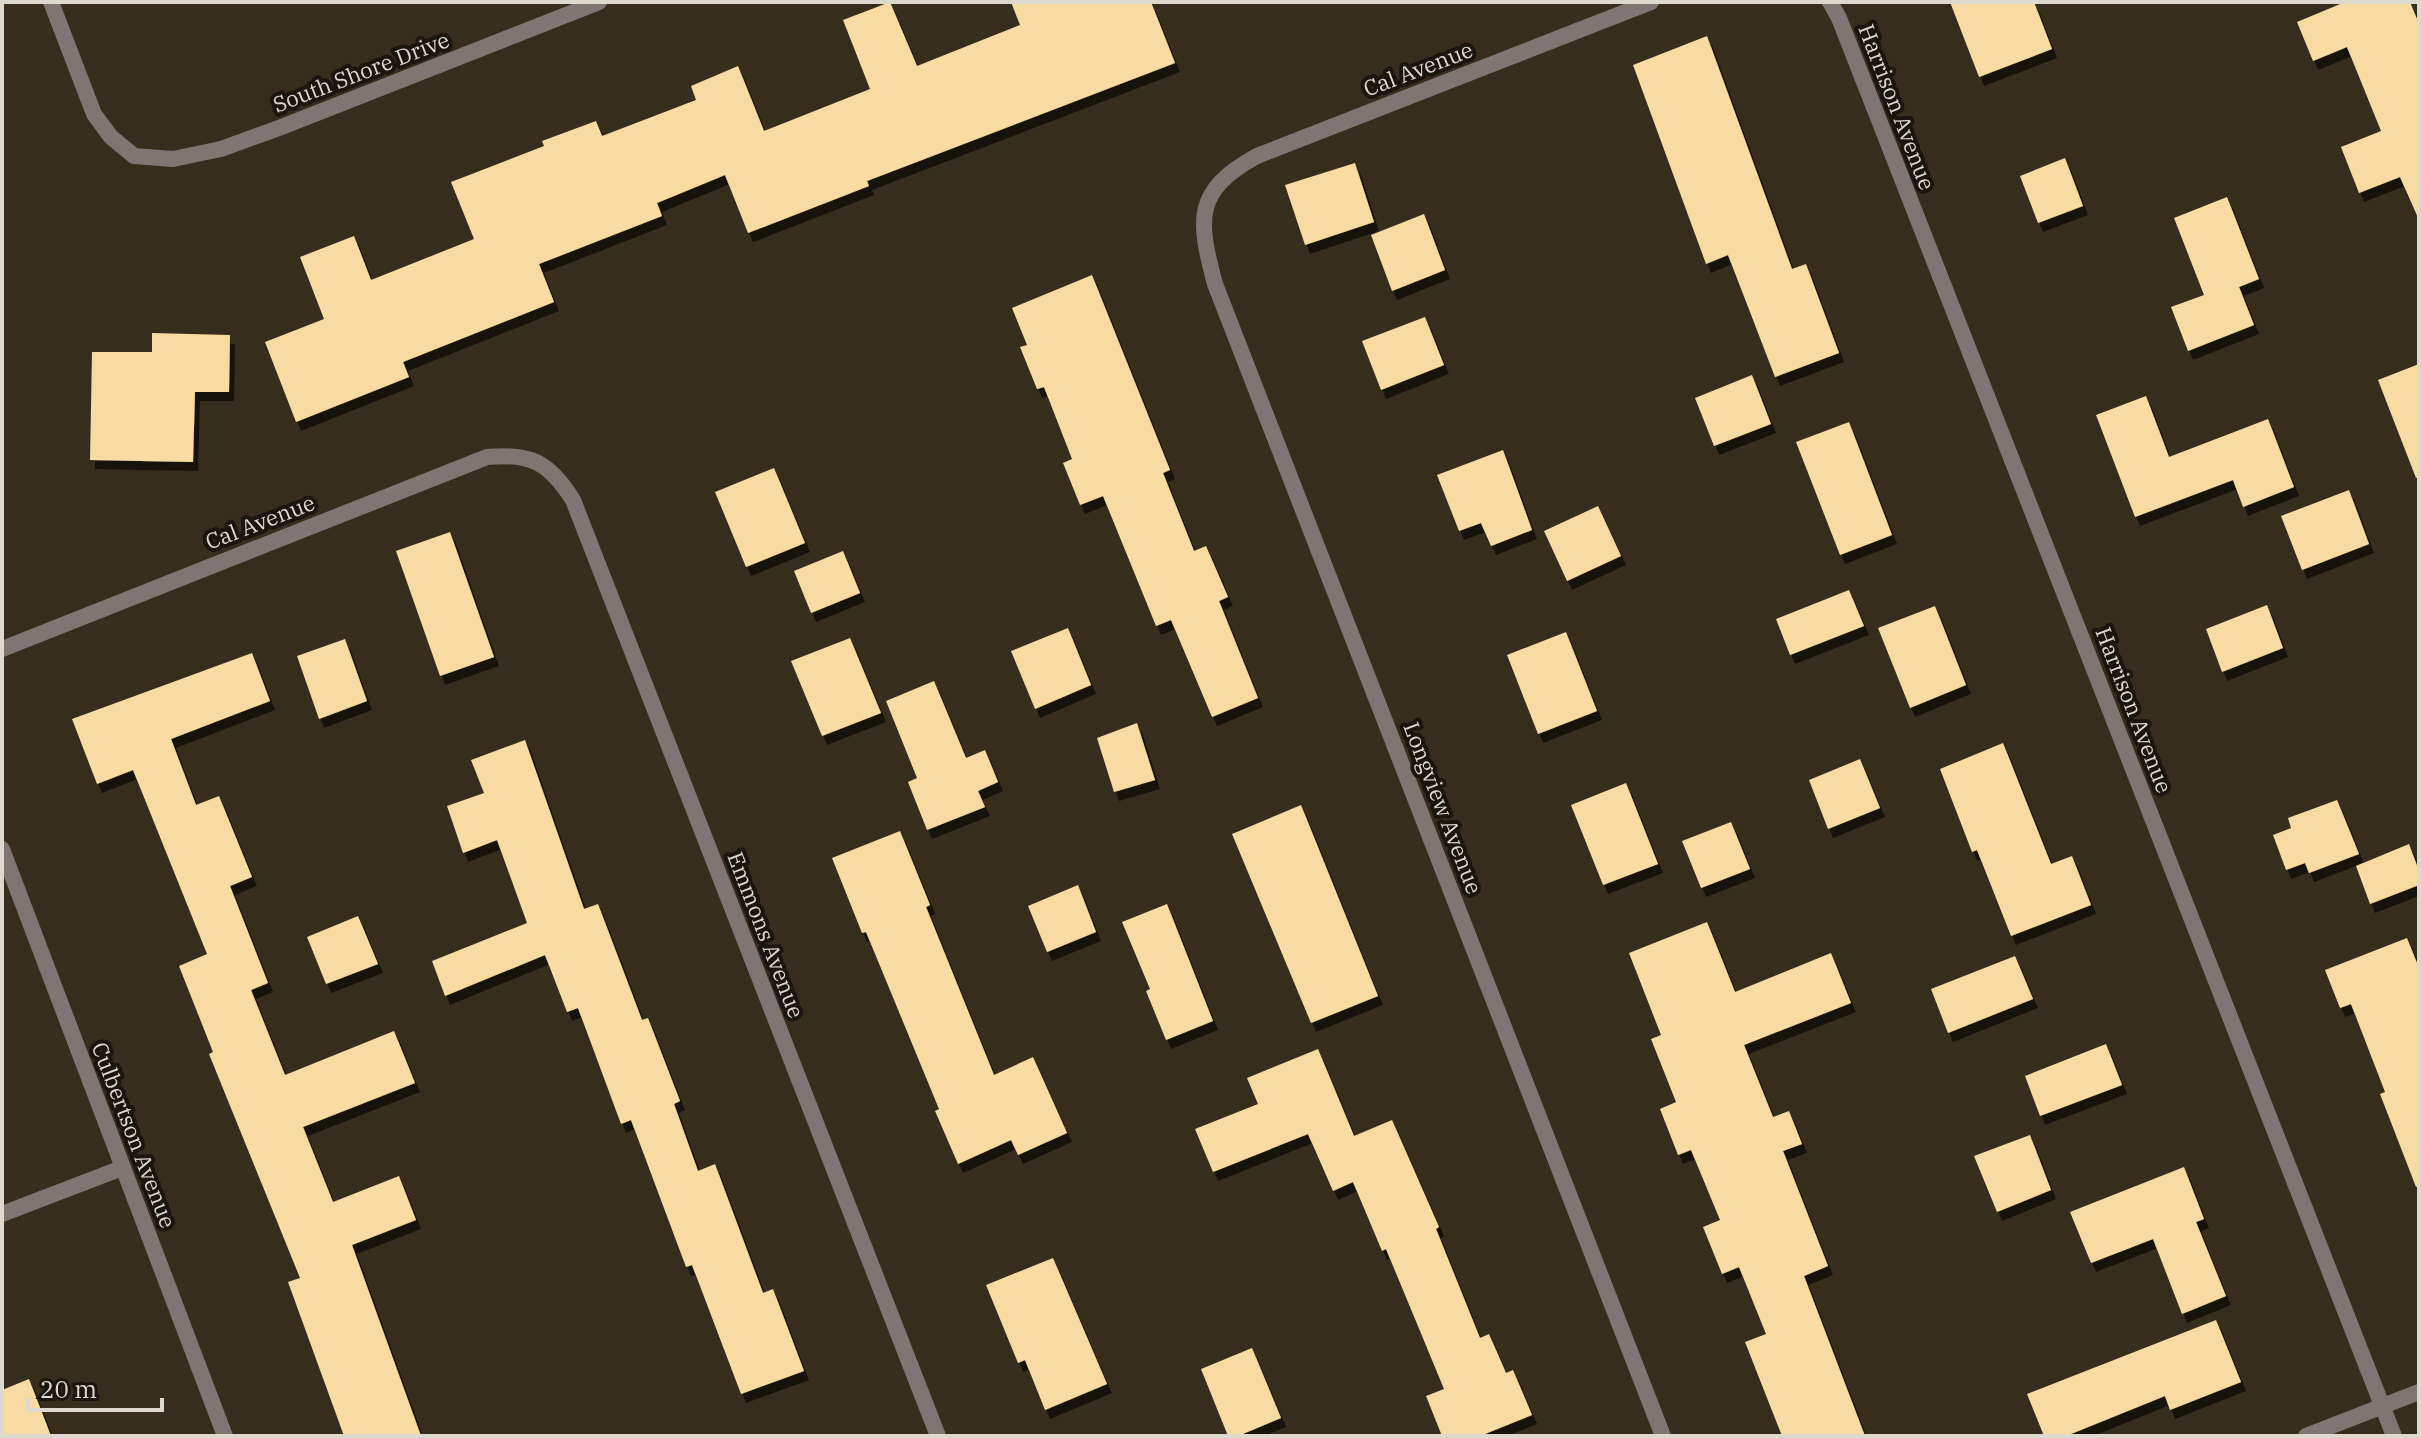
<svg xmlns="http://www.w3.org/2000/svg" width="2421" height="1438" viewBox="0 0 2421 1438" font-family="'IBM Plex Serif',serif">
<style>
.building{fill:#f7dba2;filter:url(#shadow)}
.lines{fill:none;stroke-linecap:round;stroke-linejoin:round}
.minor{stroke:#7f7572;stroke-width:16}
.labels{text-anchor:middle;stroke-width:8;stroke-linejoin:round;paint-order:stroke}
.street-label{font-size:22px;fill:#ded9ce;stroke:#1a160f}
</style>
<defs>
<filter id="shadow"><feDropShadow dx="5" dy="9" stdDeviation="0" flood-color="#0009"/></filter>
</defs>
<rect width="100%" height="100%" fill="#362d1d"/>
<g class="building">
<path d="M 890,2 L 917,66 L 1020,25 L 1011,2 L 1151,2 L 1175,63 L 867,181 L 869,186 L 748,233 L 725,175 L 657,203 L 662,216 L 539,264 L 554,302 L 403,362 L 409,377 L 296,422 L 265,342 L 324,319 L 300,257 L 354,236 L 371,280 L 474,239 L 451,182 L 544,146 L 542,141 L 596,121 L 602,136 L 696,100 L 691,86 L 738,66 L 764,131 L 870,89 L 843,20 Z"/>
<path d="M 1950,2 L 2034,2 L 2052,49 L 1979,77 Z"/>
<path d="M 2345,2 L 2410,2 L 2419,24 L 2419,220 L 2400,177 L 2359,193 L 2341,147 L 2381,131 L 2347,47 L 2313,61 L 2297,22 Z"/>
<path d="M 1707,36 L 1792,269 L 1806,264 L 1839,353 L 1775,377 L 1728,255 L 1706,264 L 1633,65 Z"/>
<path d="M 2065,158 L 2083,206 L 2038,223 L 2020,176 Z"/>
<path d="M 1355,163 L 1374,222 L 1305,245 L 1285,185 Z"/>
<path d="M 2227,197 L 2259,279 L 2239,287 L 2254,325 L 2188,351 L 2171,307 L 2204,295 L 2174,218 Z"/>
<path d="M 1424,214 L 1445,270 L 1392,291 L 1371,235 Z"/>
<path d="M 1092,275 L 1170,470 L 1163,473 L 1194,551 L 1206,546 L 1228,597 L 1219,601 L 1258,698 L 1212,717 L 1171,620 L 1156,626 L 1103,496 L 1080,505 L 1063,463 L 1072,459 L 1044,387 L 1037,389 L 1020,347 L 1027,345 L 1012,308 Z"/>
<path d="M 1425,317 L 1444,365 L 1381,390 L 1362,341 Z"/>
<path d="M 152,333 L 230,335 L 229,392 L 195,392 L 193,462 L 90,460 L 92,352 L 152,352 Z"/>
<path d="M 2419,364 L 2419,477 L 2416,478 L 2378,380 Z"/>
<path d="M 1752,375 L 1771,424 L 1714,446 L 1695,398 Z"/>
<path d="M 2146,396 L 2169,457 L 2268,419 L 2294,487 L 2243,507 L 2233,480 L 2135,517 L 2096,415 Z"/>
<path d="M 1849,422 L 1892,535 L 1840,555 L 1796,442 Z"/>
<path d="M 1503,450 L 1532,530 L 1491,546 L 1481,523 L 1459,531 L 1437,475 Z"/>
<path d="M 774,468 L 805,543 L 746,567 L 715,492 Z"/>
<path d="M 2349,490 L 2369,544 L 2302,570 L 2281,516 Z"/>
<path d="M 1598,506 L 1621,556 L 1567,581 L 1544,531 Z"/>
<path d="M 450,532 L 494,657 L 440,676 L 396,551 Z"/>
<path d="M 843,551 L 860,593 L 811,613 L 794,571 Z"/>
<path d="M 1849,590 L 1864,626 L 1790,655 L 1776,619 Z"/>
<path d="M 2267,605 L 2283,648 L 2222,672 L 2206,629 Z"/>
<path d="M 1935,606 L 1966,685 L 1910,708 L 1878,628 Z"/>
<path d="M 1068,628 L 1091,685 L 1035,709 L 1011,651 Z"/>
<path d="M 1566,632 L 1597,711 L 1538,734 L 1507,655 Z"/>
<path d="M 850,638 L 881,713 L 822,736 L 791,661 Z"/>
<path d="M 345,639 L 367,701 L 319,719 L 297,656 Z"/>
<path d="M 252,653 L 270,701 L 171,739 L 196,805 L 219,796 L 252,877 L 230,886 L 268,983 L 251,990 L 285,1075 L 394,1031 L 415,1083 L 303,1127 L 333,1202 L 399,1176 L 416,1220 L 352,1245 L 421,1436 L 344,1436 L 288,1282 L 300,1278 L 209,1054 L 213,1052 L 179,966 L 207,954 L 133,770 L 97,784 L 72,719 Z"/>
<path d="M 934,681 L 966,758 L 985,750 L 998,782 L 978,791 L 985,807 L 927,830 L 908,782 L 917,778 L 886,701 Z"/>
<path d="M 1137,723 L 1155,780 L 1114,792 L 1097,738 Z"/>
<path d="M 525,740 L 584,909 L 598,904 L 642,1020 L 648,1018 L 680,1101 L 674,1104 L 698,1171 L 715,1164 L 763,1293 L 773,1289 L 804,1371 L 741,1394 L 692,1265 L 686,1267 L 631,1120 L 621,1124 L 578,1008 L 567,1012 L 545,955 L 445,996 L 432,961 L 527,923 L 497,840 L 463,853 L 447,806 L 484,793 L 471,760 Z"/>
<path d="M 2003,743 L 2051,864 L 2072,856 L 2091,905 L 2011,936 L 1977,850 L 1972,852 L 1940,769 Z"/>
<path d="M 1860,759 L 1880,808 L 1828,829 L 1809,780 Z"/>
<path d="M 1626,783 L 1658,864 L 1603,885 L 1571,805 Z"/>
<path d="M 2337,800 L 2359,854 L 2309,873 L 2305,863 L 2286,870 L 2273,835 L 2291,828 L 2288,818 Z"/>
<path d="M 1301,805 L 1378,996 L 1311,1023 L 1232,834 Z"/>
<path d="M 1731,822 L 1750,869 L 1701,888 L 1682,841 Z"/>
<path d="M 900,831 L 930,905 L 926,907 L 994,1075 L 1033,1057 L 1067,1133 L 1018,1155 L 1011,1140 L 958,1164 L 935,1111 L 939,1109 L 866,932 L 862,933 L 832,858 Z"/>
<path d="M 2409,844 L 2419,871 L 2419,885 L 2370,904 L 2356,866 Z"/>
<path d="M 1078,885 L 1096,932 L 1047,952 L 1028,906 Z"/>
<path d="M 1167,904 L 1213,1021 L 1166,1040 L 1146,991 L 1150,989 L 1122,922 Z"/>
<path d="M 358,916 L 378,964 L 326,984 L 307,937 Z"/>
<path d="M 1707,922 L 1735,992 L 1831,953 L 1851,1003 L 1744,1045 L 1773,1117 L 1789,1111 L 1802,1144 L 1783,1151 L 1828,1266 L 1804,1276 L 1865,1436 L 1782,1436 L 1745,1342 L 1766,1334 L 1739,1267 L 1722,1274 L 1703,1227 L 1720,1220 L 1691,1150 L 1678,1155 L 1660,1109 L 1676,1102 L 1651,1039 L 1661,1035 L 1629,953 Z"/>
<path d="M 2407,938 L 2419,968 L 2419,1186 L 2416,1187 L 2380,1094 L 2385,1092 L 2351,1004 L 2340,1008 L 2325,970 Z"/>
<path d="M 2015,956 L 2033,999 L 1948,1033 L 1931,989 Z"/>
<path d="M 2106,1044 L 2122,1085 L 2040,1116 L 2025,1076 Z"/>
<path d="M 1318,1049 L 1354,1136 L 1392,1120 L 1439,1227 L 1436,1229 L 1480,1338 L 1489,1334 L 1506,1373 L 1513,1370 L 1532,1415 L 1480,1436 L 1442,1436 L 1426,1396 L 1444,1389 L 1386,1249 L 1382,1251 L 1353,1182 L 1333,1191 L 1308,1134 L 1213,1172 L 1195,1129 L 1258,1104 L 1247,1078 Z"/>
<path d="M 2030,1135 L 2051,1190 L 1997,1212 L 1974,1156 Z"/>
<path d="M 2184,1167 L 2204,1219 L 2196,1222 L 2226,1296 L 2182,1314 L 2153,1239 L 2091,1263 L 2070,1212 Z"/>
<path d="M 1053,1258 L 1107,1384 L 1045,1410 L 1025,1360 L 1018,1363 L 986,1285 Z"/>
<path d="M 2216,1320 L 2241,1382 L 2170,1410 L 2165,1396 L 2066,1436 L 2044,1436 L 2027,1394 Z"/>
<path d="M 1252,1348 L 1281,1418 L 1238,1436 L 1228,1436 L 1201,1369 Z"/>
<path d="M 29,1379 L 51,1436 L 2,1436 L 2,1390 Z"/>
</g>
<g class="lines">
<g class="minor">
<path d="M 51,2 L 94,114 L 111,137 L 134,156 L 173,159 L 221,149 L 279,128 L 599,2"/>
<path d="M 1651,2 L 1257,156 C 1193,191 1198,220 1215,284 L 1663,1436"/>
<path d="M 1830,2 L 1839,18 L 2394,1436"/>
<path d="M 2,649 L 487,457 C 531,453 549,462 573,500 L 938,1436"/>
<path d="M 2,849 L 225,1436"/>
<path d="M 2,1214 L 122,1168"/>
<path d="M 2306,1436 L 2419,1392"/>
</g>
</g>
<g class="labels">
<g class="street-label">
<text transform="translate(1418 69) rotate(-21)" y="8">Cal Avenue</text>
<text transform="translate(361 72) rotate(-21)" y="8">South Shore Drive</text>
<text transform="translate(1897 107) rotate(69)" y="8">Harrison Avenue</text>
<text transform="translate(260 522) rotate(-21)" y="8">Cal Avenue</text>
<text transform="translate(2134 710) rotate(69)" y="8">Harrison Avenue</text>
<text transform="translate(1443 808) rotate(69)" y="8">Longview Avenue</text>
<text transform="translate(766 935) rotate(69)" y="8">Emmons Avenue</text>
<text transform="translate(134 1135) rotate(69)" y="8">Culbertson Avenue</text>
</g>
</g>
<rect width="2421" height="1438" fill="none" stroke="#ded9ce" stroke-width="8"/>
<path d="M28 1398v12h134v-12" fill="none" stroke="#ded9ce" stroke-width="4"/>
<text x="40" y="1398" font-size="24" fill="#ded9ce" stroke="#1a160f" stroke-width="6" paint-order="stroke">20 m</text>
</svg>
